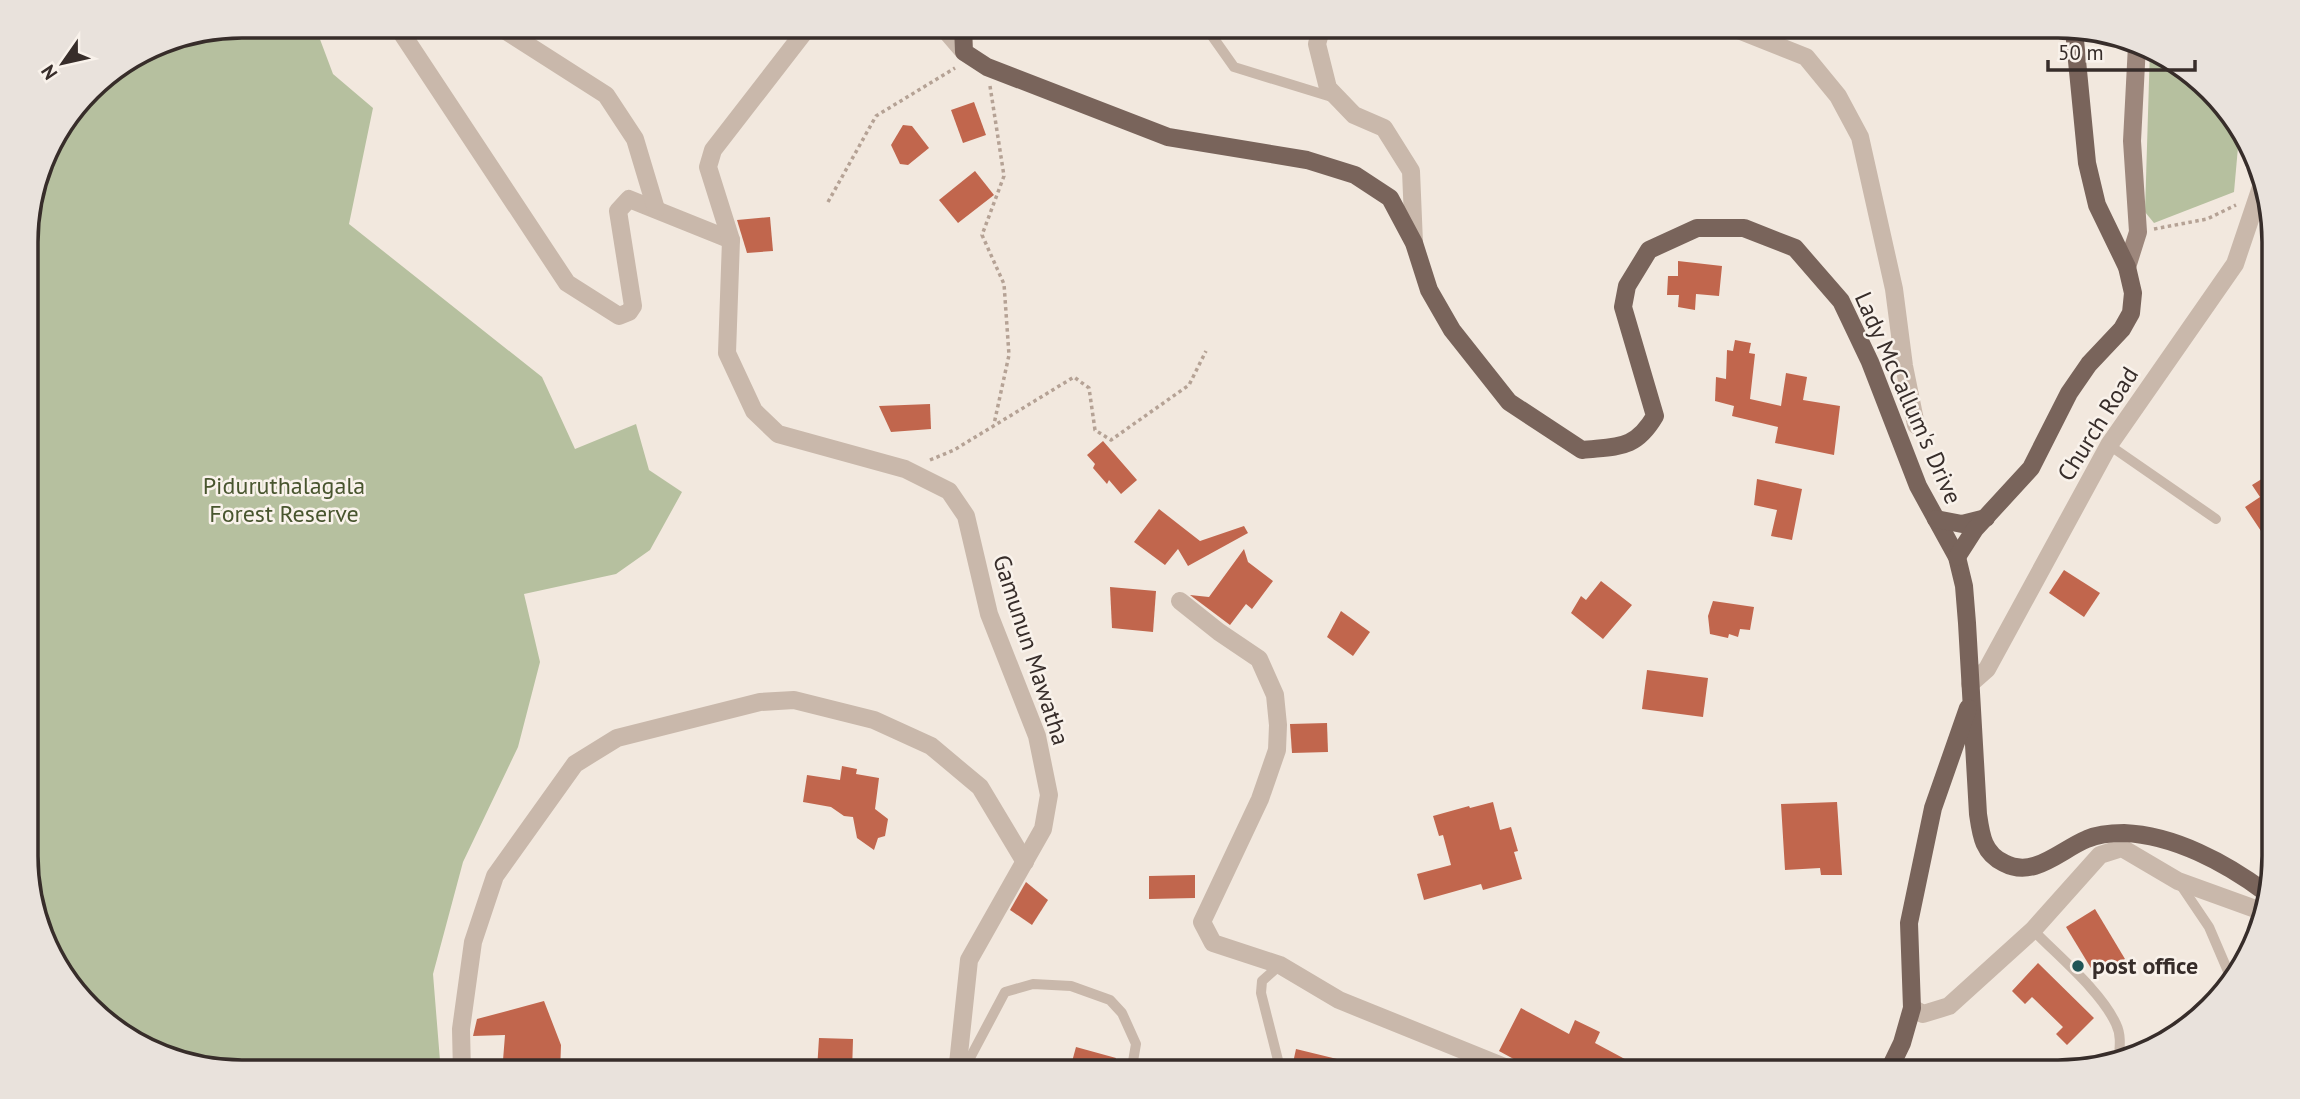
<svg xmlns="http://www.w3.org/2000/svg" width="2300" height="1099" viewBox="0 0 2300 1099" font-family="'PT Sans',sans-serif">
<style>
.green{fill:#b6c09f}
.building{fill:#c1664d}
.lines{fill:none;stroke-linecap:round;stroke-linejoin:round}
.path{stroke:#b5a295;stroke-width:3.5;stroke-dasharray:3.5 3.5;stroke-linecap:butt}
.lane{stroke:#c9b8ab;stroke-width:10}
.street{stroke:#c9b8ab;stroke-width:18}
.secondary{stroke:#9d877c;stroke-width:18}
.primary{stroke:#79645b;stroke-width:18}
.poi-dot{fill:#215557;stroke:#f9f2eb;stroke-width:2.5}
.labels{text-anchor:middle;stroke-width:5;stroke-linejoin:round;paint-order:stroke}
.street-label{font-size:24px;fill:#372d2a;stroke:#f9f2eb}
.park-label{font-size:24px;fill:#48552e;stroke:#f9f2eb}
.poi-label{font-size:24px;font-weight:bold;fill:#372d2a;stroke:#f9f2eb;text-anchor:start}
.rim{fill:none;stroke:#372d2a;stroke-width:3.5}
</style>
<rect width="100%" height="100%" fill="#f2e8de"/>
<g class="green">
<path d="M 243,26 L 315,26 L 333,74 L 373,108 L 349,224 L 542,377 L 575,449 L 636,424 L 649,470 L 682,492 L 650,550 L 616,574 L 524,594 L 540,662 L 518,747 L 463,862 L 433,974 L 441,1073 L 243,1073 L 147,1051 L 71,988 L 28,885 L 27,228 L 48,147 L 100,80 L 160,43 Z"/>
<path d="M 2150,48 L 2229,111 L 2239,136 L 2234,192 L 2154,223 L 2145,212 Z"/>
</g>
<g class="building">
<path d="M 974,102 L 986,135 L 963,143 L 951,110 Z"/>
<path d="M 903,125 L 912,126 L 929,148 L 908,165 L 900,164 L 891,145 Z"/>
<path d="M 975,171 L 994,195 L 958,223 L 939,200 Z"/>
<path d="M 770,217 L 773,251 L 747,253 L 737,220 Z"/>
<path d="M 1678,261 L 1722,266 L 1719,296 L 1696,294 L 1695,310 L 1678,307 L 1679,295 L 1667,295 L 1668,276 L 1678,276 Z"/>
<path d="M 1735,340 L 1751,343 L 1749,353 L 1755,354 L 1750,399 L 1781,406 L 1786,373 L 1807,377 L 1803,400 L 1840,406 L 1834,455 L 1775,443 L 1778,427 L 1732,416 L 1734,406 L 1715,401 L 1716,377 L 1726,379 L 1727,350 L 1733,351 Z"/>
<path d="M 930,404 L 931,429 L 891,432 L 879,406 Z"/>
<path d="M 1103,441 L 1137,480 L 1121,494 L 1109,480 L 1107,484 L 1093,468 L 1095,464 L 1087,455 Z"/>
<path d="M 2273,472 L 2273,549 L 2245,507 L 2260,497 L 2252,485 Z"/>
<path d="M 1757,479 L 1802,489 L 1792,540 L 1771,536 L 1777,510 L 1754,505 Z"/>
<path d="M 1159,509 L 1200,541 L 1244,526 L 1248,533 L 1188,566 L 1178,549 L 1165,565 L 1134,542 Z"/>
<path d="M 1244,549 L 1248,562 L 1273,581 L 1252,609 L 1246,604 L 1230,625 L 1190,595 L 1209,597 Z"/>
<path d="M 2064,570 L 2100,593 L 2084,617 L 2049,593 Z"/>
<path d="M 1601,581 L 1632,605 L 1603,639 L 1571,613 L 1581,596 L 1586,600 Z"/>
<path d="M 1110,587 L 1156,591 L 1153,632 L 1112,628 Z"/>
<path d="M 1713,601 L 1754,607 L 1750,630 L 1740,629 L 1738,637 L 1729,634 L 1728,638 L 1710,634 L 1708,616 Z"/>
<path d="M 1341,611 L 1370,632 L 1353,656 L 1327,637 Z"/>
<path d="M 1647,670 L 1708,678 L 1703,717 L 1642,709 Z"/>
<path d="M 1327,723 L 1328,752 L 1292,753 L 1290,724 Z"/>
<path d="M 842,766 L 857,769 L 856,774 L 879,778 L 875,809 L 888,819 L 885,836 L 878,838 L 874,850 L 857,838 L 853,817 L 844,816 L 831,807 L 803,802 L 807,775 L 840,780 Z"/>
<path d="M 1493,802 L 1500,830 L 1511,827 L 1518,851 L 1514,852 L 1522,879 L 1483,890 L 1481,884 L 1424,900 L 1417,874 L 1451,865 L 1443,835 L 1439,836 L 1433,816 L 1469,806 L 1470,808 Z"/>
<path d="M 1837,802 L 1842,875 L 1821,875 L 1820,868 L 1785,870 L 1781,804 Z"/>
<path d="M 1195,875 L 1195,898 L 1149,899 L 1149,876 Z"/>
<path d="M 1026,882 L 1048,900 L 1032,925 L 1010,910 Z"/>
<path d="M 2095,909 L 2125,959 L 2097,978 L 2066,927 Z"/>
<path d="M 2038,963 L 2094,1018 L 2067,1045 L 2056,1034 L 2063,1027 L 2032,997 L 2025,1004 L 2012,991 Z"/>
<path d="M 544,1001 L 561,1045 L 560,1073 L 502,1073 L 505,1035 L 473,1036 L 477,1019 Z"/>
<path d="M 1521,1008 L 1569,1034 L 1575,1020 L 1600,1032 L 1595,1043 L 1649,1072 L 1575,1072 L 1552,1061 L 1547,1072 L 1534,1070 L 1499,1051 Z"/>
<path d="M 819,1038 L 853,1039 L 852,1072 L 817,1070 Z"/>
<path d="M 1076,1047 L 1116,1058 L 1112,1073 L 1078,1073 L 1070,1069 Z"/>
<path d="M 1296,1049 L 1337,1059 L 1334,1072 L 1291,1072 Z"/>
</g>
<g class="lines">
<g class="path">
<path d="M 990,86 L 1004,176 L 982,235 L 1004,284 L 1009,355 L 994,424"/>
<path d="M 828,202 L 876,116 L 955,68"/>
<path d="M 2154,229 L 2207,219 L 2236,205"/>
<path d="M 930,460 L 954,450 L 1074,377 L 1089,388 L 1095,430 L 1111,440 L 1189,385 L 1206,351"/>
</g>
<g class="lane">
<path d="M 1205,26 L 1234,67 L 1335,98"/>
<path d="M 2109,445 L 2216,519"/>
<path d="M 2180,884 L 2209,927 L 2230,976"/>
<path d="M 2033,930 C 2058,956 2101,991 2116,1024 C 2121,1034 2120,1045 2119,1056"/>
<path d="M 960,1070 L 970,1058 L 1005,992 L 1033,984 L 1071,986 L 1110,1000 L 1122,1013 L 1136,1044 L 1131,1073"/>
<path d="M 1275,1072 L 1280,1068 L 1261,993 L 1262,981 L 1280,965"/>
<path d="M 1462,1072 L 1467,1054"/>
</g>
<g class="street">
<path d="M 397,26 L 567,283 L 619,316 L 629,312 L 633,306 L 618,211 L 629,199 L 731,240"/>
<path d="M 498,26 L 606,95 L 635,139 L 656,209"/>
<path d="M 809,26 L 713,150 L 708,167 L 731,240 L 727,353 L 754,411 L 778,434 L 905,469 L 949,491 L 966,516 L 989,614 L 1037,736 L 1049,795 L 1043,829 L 969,960 L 957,1073"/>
<path d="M 945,26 L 946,31 L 964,52"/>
<path d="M 1322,26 L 1317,44 L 1328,88 L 1354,115 L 1384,128 L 1411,171 L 1414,243"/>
<path d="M 1728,26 L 1806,57 L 1838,96 L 1860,137 L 1894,289 L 1904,366 L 1916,425"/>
<path d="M 1180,601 L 1219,632 L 1259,659 L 1275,695 L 1278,725 L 1277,750 L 1260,799 L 1202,922 L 1213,943 L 1280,965 L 1339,1000 L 1517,1072"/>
<path d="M 1970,684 L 1987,669 L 2109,445 L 2235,264 L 2261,187"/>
<path d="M 1912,1008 L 1923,1014 L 1949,1006 L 2033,930 L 2100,855 L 2122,848 L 2178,881 L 2261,911"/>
<path d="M 462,1073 L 461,1029 L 473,942 L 495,876 L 575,764 L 617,738 L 760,702 L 794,700 L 874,720 L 931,746 L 980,787 L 1025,862"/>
</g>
<path class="secondary" d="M 2127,267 L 2138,232 L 2132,141 L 2137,45"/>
<g class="primary">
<path d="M 963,26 L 964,52 L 987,67 L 1168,137 L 1307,160 L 1355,175 L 1390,198 L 1414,243 L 1429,290 L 1452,330 L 1509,402 L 1582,450 C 1618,446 1635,450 1655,416 L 1623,307 L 1627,286 L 1649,250 L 1697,228 L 1744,228 L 1795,248 L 1841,301 L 1870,362 L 1918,486 L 1957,557 L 1964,586 L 1967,623 L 1978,814 C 1981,835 1983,853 2004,863 C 2034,879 2060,850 2087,839 C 2098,834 2111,833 2124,833 C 2174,835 2226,863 2265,892"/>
<path d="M 1936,519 L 1962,524 L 1986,518"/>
<path d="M 1957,557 L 1975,529 L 2031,468 L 2069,393 L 2089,364 L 2122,329 L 2131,313 L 2133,293 L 2127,267 L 2097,205 L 2087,163 L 2074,30"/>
<path d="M 1888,1072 L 1902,1043 L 1912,1008 L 1909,923 L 1933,808 L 1968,708"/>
</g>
</g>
<circle class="poi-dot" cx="2078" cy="966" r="7"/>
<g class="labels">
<g class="street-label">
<text transform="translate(1908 398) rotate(66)" y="8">Lady McCallum's Drive</text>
<text transform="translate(2098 424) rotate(-58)" y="8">Church Road</text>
<text transform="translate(1031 650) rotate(72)" y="8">Gamunun Mawatha</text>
</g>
<g class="park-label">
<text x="284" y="494">Piduruthalagala<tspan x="284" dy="28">Forest Reserve</tspan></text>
</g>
<g class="poi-label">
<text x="2092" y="974">post office</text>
</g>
</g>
<path d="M0 0H2300V1099H0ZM242 38H2058A204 204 0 0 1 2262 242V856A204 204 0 0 1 2058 1060H242A204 204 0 0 1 38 856V242A204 204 0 0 1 242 38Z" fill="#e9e2dc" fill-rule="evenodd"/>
<path class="rim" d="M242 38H2058A204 204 0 0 1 2262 242V856A204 204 0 0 1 2058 1060H242A204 204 0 0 1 38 856V242A204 204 0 0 1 242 38Z"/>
<g transform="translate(63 63) rotate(236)" stroke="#f9f2eb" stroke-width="5" paint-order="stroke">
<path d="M0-5L12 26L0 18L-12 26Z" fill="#372d2a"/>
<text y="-10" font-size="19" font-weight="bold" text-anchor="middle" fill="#372d2a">N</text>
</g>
<path d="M2048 60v10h147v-10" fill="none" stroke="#372d2a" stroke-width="3.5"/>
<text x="2058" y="60" font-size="21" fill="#372d2a" stroke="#f9f2eb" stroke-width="5" paint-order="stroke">50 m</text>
</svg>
